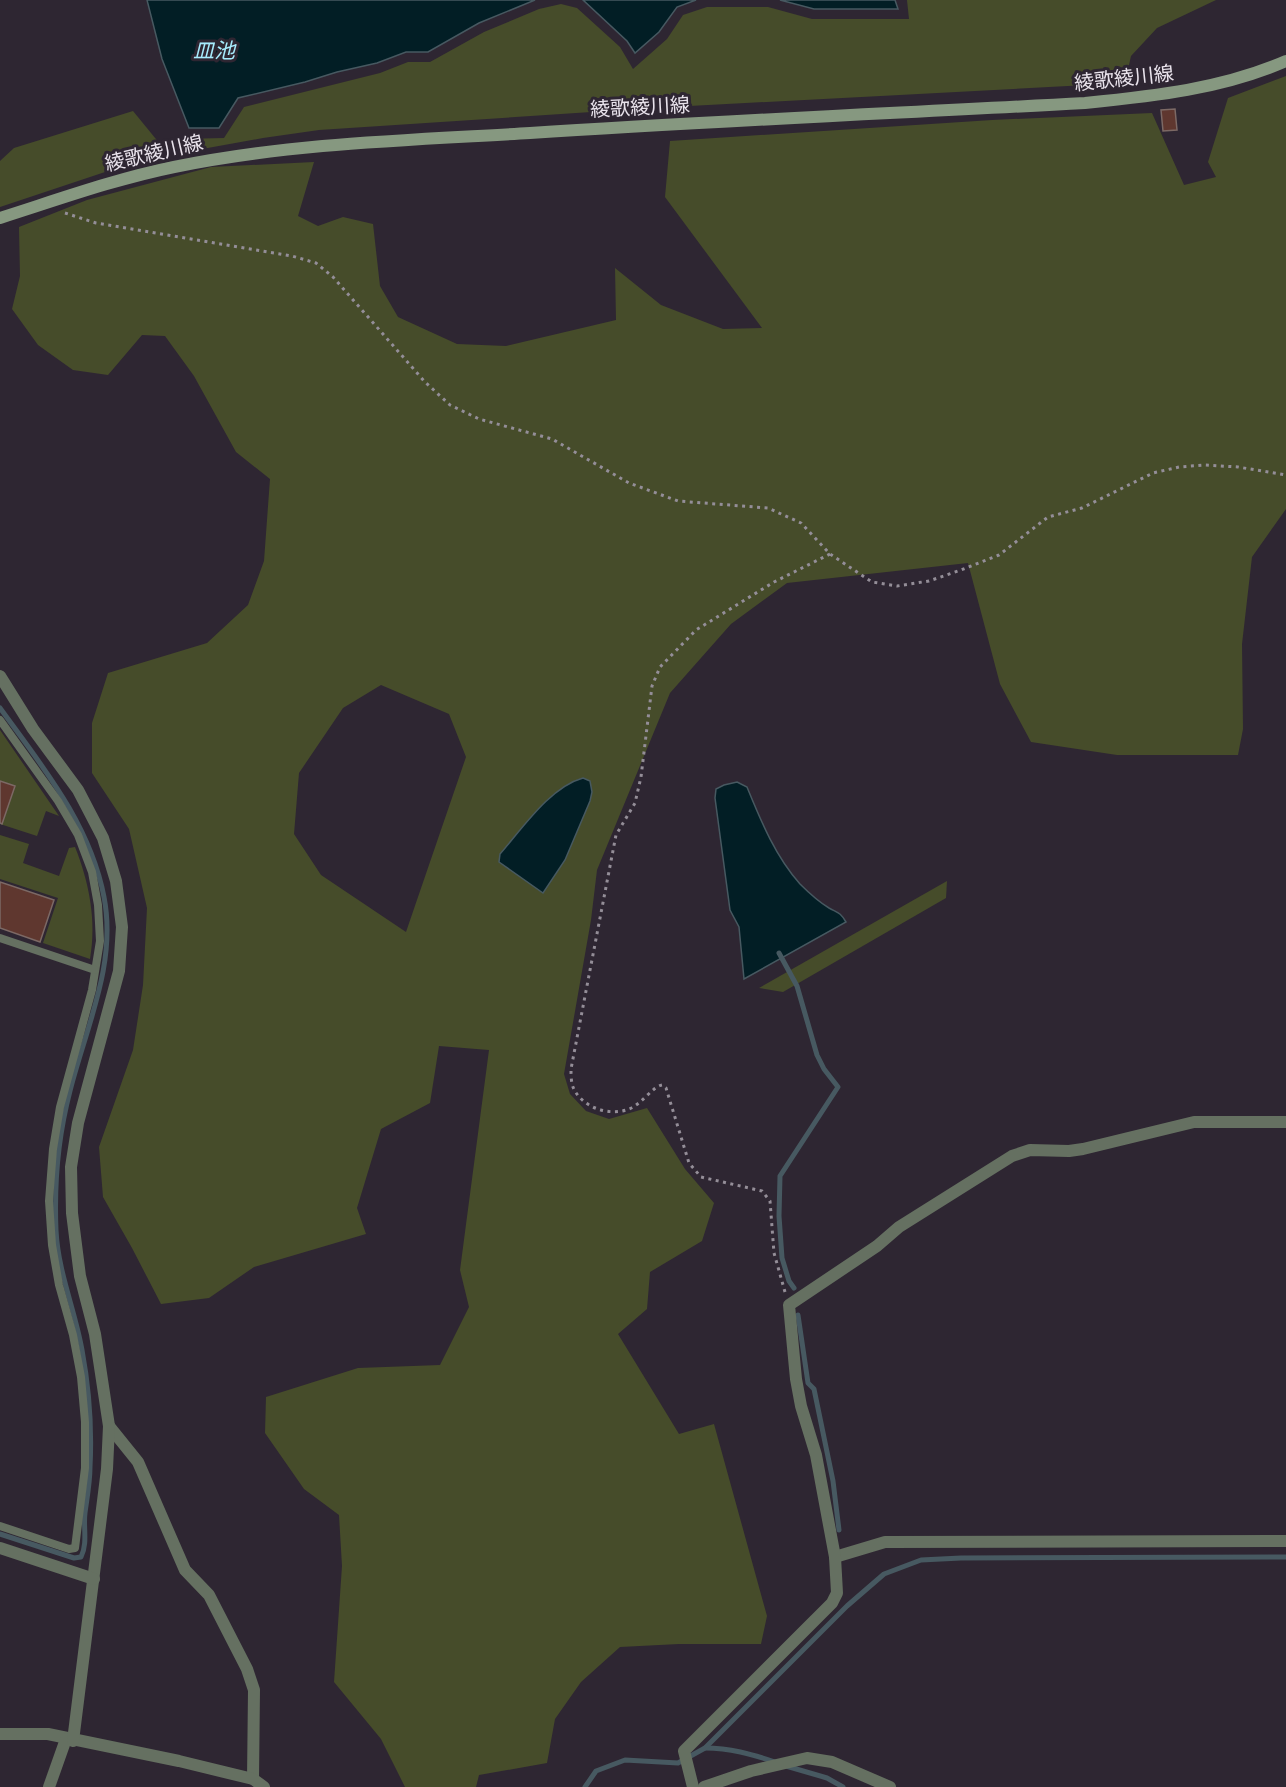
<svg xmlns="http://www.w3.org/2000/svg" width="1286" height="1787" viewBox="0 0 1286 1787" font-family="'Space Grotesk','Noto Sans JP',sans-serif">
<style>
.green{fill:#464c2a;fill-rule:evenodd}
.water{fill:#021e25;stroke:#475961;stroke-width:1.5}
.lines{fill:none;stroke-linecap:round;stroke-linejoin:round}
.stream{stroke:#475961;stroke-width:5}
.building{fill:#5f372f;stroke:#7c6965;stroke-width:1.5}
.path{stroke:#948e98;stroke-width:3;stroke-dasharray:3 4.5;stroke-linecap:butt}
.service{stroke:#657061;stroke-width:8}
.minor{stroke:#657061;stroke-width:12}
.tertiary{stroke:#657061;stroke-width:12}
.secondary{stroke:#869880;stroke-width:12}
.labels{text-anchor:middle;stroke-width:6;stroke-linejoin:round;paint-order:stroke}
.street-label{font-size:20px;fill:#e9e3ec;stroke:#2e2632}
.water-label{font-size:21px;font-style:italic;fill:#a7ebfd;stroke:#2e2632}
</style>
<rect width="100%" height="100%" fill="#2e2632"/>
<g class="green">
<path d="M 907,0 L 1216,0 L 1157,28 L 1131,56 L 1125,83 L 652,108 L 319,130 L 263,138 L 180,153 L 182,139 L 224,138 L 244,107 L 380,73 L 408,62 L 430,62 L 484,32 L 539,9 L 561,4 L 577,8 L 620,47 L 633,69 L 667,39 L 683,15 L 707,7 L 768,7 L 812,19 L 909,19 Z"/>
<path d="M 1286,76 L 1286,509 L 1252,557 L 1242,644 L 1243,729 L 1238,755 L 1117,755 L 1031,742 L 1000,684 L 968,563 L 787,583 L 731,624 L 670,693 L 597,870 L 591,920 L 564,1074 L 570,1094 L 586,1111 L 609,1119 L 647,1108 L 685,1169 L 714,1203 L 702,1241 L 650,1272 L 647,1309 L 618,1334 L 679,1434 L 714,1424 L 767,1616 L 761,1644 L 679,1644 L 620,1647 L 581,1682 L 555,1719 L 547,1763 L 479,1775 L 476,1787 L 405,1787 L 381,1739 L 334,1682 L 342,1566 L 339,1515 L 304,1489 L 265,1433 L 266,1397 L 358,1368 L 440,1365 L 469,1307 L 460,1270 L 489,1050 L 439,1046 L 430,1103 L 381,1129 L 357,1208 L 366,1234 L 254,1267 L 209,1298 L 161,1304 L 132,1248 L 103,1197 L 99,1147 L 133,1050 L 143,985 L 147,908 L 129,829 L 92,773 L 92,723 L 108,673 L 207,643 L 248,605 L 264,561 L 270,479 L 236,452 L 194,376 L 165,336 L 142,335 L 108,375 L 73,370 L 38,345 L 12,309 L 20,276 L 19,227 L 87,200 L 211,167 L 314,162 L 298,216 L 318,226 L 343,217 L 373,224 L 380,286 L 398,317 L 457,344 L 506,346 L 616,320 L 615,268 L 661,305 L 723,329 L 762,328 L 665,197 L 670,141 L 992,120 L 1152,113 L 1184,185 L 1216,177 L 1208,162 L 1228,98 ZM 381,685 L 449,714 L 466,757 L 406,932 L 321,875 L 294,834 L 299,773 L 343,708 Z"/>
<path d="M 133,111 L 160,144 L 150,157 L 0,207 L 0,161 L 14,148 Z"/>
<path d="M 0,730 L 59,816 L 46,811 L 37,836 L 0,824 Z"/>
<path d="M 0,835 L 29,844 L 23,863 L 59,876 L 69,848 L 75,847 C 89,882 97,921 90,959 L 43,943 L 58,898 L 0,879 Z"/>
<path d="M 947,881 L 946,898 L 783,992 L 759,988 Z"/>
</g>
<g class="water">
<path d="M 147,0 L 535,0 L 479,23 L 428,52 L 406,52 L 377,63 L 337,72 L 305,82 L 238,98 L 219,128 L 189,128 L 162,59 Z"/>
<path d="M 583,0 L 696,0 L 677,7 L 659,32 L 635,53 L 627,41 Z"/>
<path d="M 780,0 L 895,0 L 898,9 L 814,9 Z"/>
<path d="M 583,778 L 590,781 L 592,792 L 590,801 L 565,860 L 543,893 L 499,862 L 500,854 C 522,829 550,787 583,778 Z"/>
<path d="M 737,782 L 747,787 C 761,821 775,856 800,884 C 808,892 819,902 829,908 C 838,913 840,912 846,922 L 744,979 L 739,927 L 730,910 L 715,798 L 716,789 L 724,785 Z"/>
</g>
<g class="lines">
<g class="stream">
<path d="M 0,708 C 42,766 90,824 104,897 C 117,964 86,1027 70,1091 C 58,1137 54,1183 56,1230 C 58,1272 75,1310 82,1350 C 89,1388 92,1429 90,1467 C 90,1482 87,1498 85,1513 C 83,1527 88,1543 81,1557 L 74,1558 L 0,1534"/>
<path d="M 779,953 L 797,986 L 817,1055 L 824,1069 L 838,1087 L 780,1176 L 779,1216 L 782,1258 L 789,1281 L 794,1288"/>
<path d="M 798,1315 L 808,1383 L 814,1389 L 833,1481 L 839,1530"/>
<path d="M 705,1748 C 730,1748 751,1754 775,1762"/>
<path d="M 786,1766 L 827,1778 L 843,1787"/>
<path d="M 585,1787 L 596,1771 L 625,1760 L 678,1763 L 705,1748 L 847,1606 L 884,1574 L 921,1560 L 961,1558 L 1286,1557"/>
</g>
</g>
<g class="building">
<path d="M 1175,109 L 1177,130 L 1163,131 L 1161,110 Z"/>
<path d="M 0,781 L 15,786 L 2,824 L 0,823 Z"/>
<path d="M 0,882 L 54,900 L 40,942 L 0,928 Z"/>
</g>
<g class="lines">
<g class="path">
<path d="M 65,213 L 96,223 L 292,256 L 316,263 L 333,277 L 425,382 L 450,405 L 479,419 L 552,439 L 629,483 L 678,501 L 768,508 L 801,523 L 830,554 L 872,582 L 897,586 L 929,581 L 961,570 L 999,555 L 1048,517 L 1082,508 L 1153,473 L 1179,467 L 1205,465 L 1238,467 L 1286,475"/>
<path d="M 785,1292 L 774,1253 L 770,1201 L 762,1191 L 701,1177 L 689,1163 L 666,1088 L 662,1085 C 652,1087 642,1104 629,1109 C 609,1117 581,1107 573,1087 C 571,1082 571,1074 571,1069 L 616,835 L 635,803 L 641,777 L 652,686 L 660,667 L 696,630 L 774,582 L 830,554"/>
</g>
<g class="service">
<path d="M 0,720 L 58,801 L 78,835 L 92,872 L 98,905 L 100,941 L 92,990 L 60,1107 L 53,1149 L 49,1201 L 52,1245 L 59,1285 L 73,1335 L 81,1377 L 85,1422 L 85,1468 L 75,1548 L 69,1549 L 0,1526"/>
<path d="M 0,938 L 95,970"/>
</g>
<g class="minor">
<path d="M 109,1426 L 138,1462 L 185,1570 L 209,1595 L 247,1669 L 254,1690 L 253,1779"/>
<path d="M 835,1557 L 885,1542 L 1286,1541"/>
<path d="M 0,1734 L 48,1734 L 179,1761 L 253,1779 L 264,1787"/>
<path d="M 49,1787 L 66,1739"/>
<path d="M 693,1787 L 684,1751 L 832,1603 L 837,1593 L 835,1557 L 816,1455 L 801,1406 L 796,1379 L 789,1305 L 877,1246 L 899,1227 L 1012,1156 L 1030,1150 L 1069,1151 L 1083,1149 L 1194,1122 L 1286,1122"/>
<path d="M 704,1787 L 751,1771 L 807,1758 L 832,1762 L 890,1787"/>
</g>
<g class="tertiary">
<path d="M 0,676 L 33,729 L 78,790 L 103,838 L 116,881 L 122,927 L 119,971 L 78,1123 L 71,1167 L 72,1213 L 80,1276 L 95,1334 L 109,1426 L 107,1469 L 73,1741"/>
<path d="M 0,1548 L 94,1579"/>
</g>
<path class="secondary" d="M 0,218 C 57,200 115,179 174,167 C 291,143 411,140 530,133 C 715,121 900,113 1085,103 C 1154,96 1222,89 1286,61"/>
</g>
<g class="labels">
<g class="street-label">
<text transform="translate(1124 78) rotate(-6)" y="7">綾歌綾川線</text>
<text transform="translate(640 107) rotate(-3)" y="7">綾歌綾川線</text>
<text transform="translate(154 153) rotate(-13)" y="7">綾歌綾川線</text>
</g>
<g class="water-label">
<text x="214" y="58">皿池</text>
</g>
</g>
</svg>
